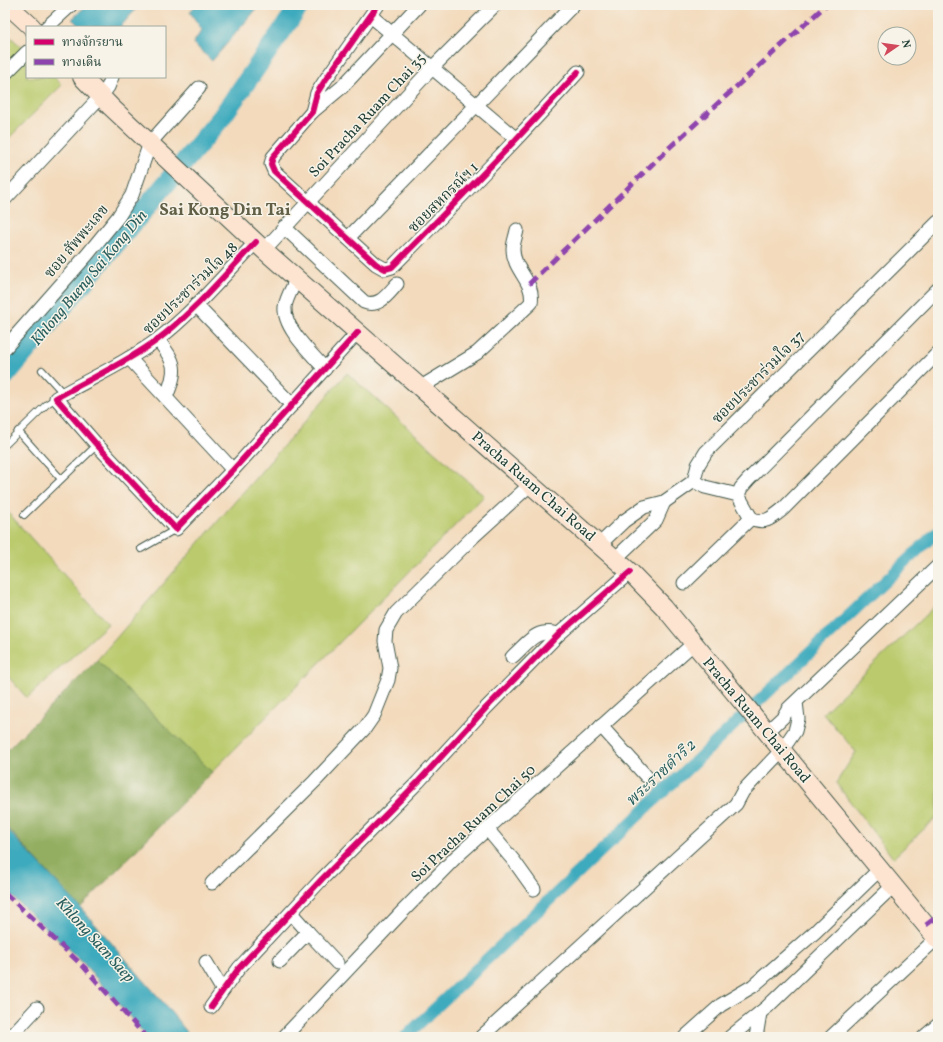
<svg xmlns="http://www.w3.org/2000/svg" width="943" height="1042" viewBox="0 0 943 1042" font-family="Vollkorn,'Noto Serif Thai',serif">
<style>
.green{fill:#baca6c;stroke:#6c8450}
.forest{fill:#93ae60;stroke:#59764a}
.water{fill:#3daabd;stroke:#2e7478}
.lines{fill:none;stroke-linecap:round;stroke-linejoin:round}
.canal{stroke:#3daabd;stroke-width:12}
.river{stroke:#3daabd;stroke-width:20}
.service-casing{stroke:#3f5548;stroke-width:8}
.minor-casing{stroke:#3f5548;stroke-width:15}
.secondary-casing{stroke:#3f5548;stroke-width:20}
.service{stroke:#fff;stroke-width:6}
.minor{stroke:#fff;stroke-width:13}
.secondary{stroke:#fde4d1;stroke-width:18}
.quiet{stroke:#8e44ad;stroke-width:5;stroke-dasharray:10 5;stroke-linecap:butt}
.cycleway-casing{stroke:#f7f3e8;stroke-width:8}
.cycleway{stroke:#d6006c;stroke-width:6}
.labels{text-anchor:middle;stroke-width:3;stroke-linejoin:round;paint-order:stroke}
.street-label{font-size:15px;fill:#1f3d34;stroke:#f7f3e8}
.water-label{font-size:16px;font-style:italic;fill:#285e5d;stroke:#f7f3e8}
.quarter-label{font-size:17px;font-weight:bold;fill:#616047;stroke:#f7f3e8}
</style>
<rect width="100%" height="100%" fill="#f7f3e8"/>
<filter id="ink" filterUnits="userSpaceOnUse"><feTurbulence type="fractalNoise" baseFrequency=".025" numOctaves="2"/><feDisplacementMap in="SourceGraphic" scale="8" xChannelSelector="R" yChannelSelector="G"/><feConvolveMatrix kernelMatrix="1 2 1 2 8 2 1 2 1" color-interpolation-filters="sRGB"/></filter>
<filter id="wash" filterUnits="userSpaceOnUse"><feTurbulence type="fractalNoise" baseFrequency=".012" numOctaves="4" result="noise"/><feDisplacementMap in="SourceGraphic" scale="16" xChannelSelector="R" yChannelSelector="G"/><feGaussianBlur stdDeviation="0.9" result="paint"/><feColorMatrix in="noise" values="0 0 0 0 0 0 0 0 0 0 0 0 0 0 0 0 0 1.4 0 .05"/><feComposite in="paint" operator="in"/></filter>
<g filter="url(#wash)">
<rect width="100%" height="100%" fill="#f3dabc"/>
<g class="green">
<path d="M 5,32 L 27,52 L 27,77 L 54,77 L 62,85 L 5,142 Z"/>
<path d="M 347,373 L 484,496 L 212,772 L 97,660 Z"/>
<path d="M 5,509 L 108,624 L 27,698 L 5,673 Z"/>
<path d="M 938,603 L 938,816 L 893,858 L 836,783 L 856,752 L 823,713 Z"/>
</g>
<path class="forest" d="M 97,660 L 212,772 L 80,908 L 5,825 L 5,752 Z"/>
<g class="water">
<path d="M 87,5 L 140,5 L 120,27 L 80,27 L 72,19 Z"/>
<path d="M 196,5 L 260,5 L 212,61 L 193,43 L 202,30 L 190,12 Z"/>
<path d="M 5,827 L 80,907 L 162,1001 L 191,1037 L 147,1037 L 83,963 L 5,890 Z"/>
</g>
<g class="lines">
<path class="canal" d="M 405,1037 L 938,531"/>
<path class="river" d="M 5,376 L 221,118 L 300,5"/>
</g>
</g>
<g filter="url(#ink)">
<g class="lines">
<g class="service-casing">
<g id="service">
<path d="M 42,370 L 64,394"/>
<path d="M 18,431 L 61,479"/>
<path d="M 5,445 L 47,404 L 56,398"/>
<path d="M 24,515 L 97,445"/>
<path d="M 141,549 L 176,529"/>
</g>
</g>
<g class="minor-casing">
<g id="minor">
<path d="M 378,5 L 326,79 L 317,93 L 312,112 L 273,157 L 271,164 L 274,171 L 376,264 L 385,269 L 392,267 C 455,203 518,139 578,72"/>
<path d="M 371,16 L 515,138"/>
<path d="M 47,27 L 71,5"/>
<path d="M 5,74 L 27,52"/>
<path d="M 312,112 L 342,87 L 419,5"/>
<path d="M 5,199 L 101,96 L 108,87 L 112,77"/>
<path d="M 284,227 L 364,302 C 379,308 388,294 397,284"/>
<path d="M 348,238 L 573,5"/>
<path d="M 256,242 C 226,273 191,315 157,340 C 126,363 89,379 56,398 L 97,445 L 176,529 L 233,470 L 358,332"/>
<path d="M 264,250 L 433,67 L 495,5"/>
<path d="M 297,278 C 293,287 286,298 285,307 C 283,328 312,354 325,369"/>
<path d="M 196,305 L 292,405"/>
<path d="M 158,340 C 176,363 178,369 166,397"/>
<path d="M 5,348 L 87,255 L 118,217 L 132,195 L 150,143 L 199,88"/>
<path d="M 129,358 L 233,470"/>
<path d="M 421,387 L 477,353 L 531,303 C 535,281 513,271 513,249 C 513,243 516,236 517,230"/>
<path d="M 694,481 L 705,487 L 738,495 L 741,488 L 748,480 L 938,289"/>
<path d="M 751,518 C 764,525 772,518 783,509 L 938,353"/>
<path d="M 600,544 L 624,521 L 644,507 L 664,502 L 694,481 L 698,465 L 706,452 L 938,222"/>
<path d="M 616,558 L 656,520 L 664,502"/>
<path d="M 684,583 L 751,518 L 738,495"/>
<path d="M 512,657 C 529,642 535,628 559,634"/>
<path d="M 601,726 L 646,776"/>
<path d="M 767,732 L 783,717 L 788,709 L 938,566"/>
<path d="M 488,830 L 514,861 L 534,889"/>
<path d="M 212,883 L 315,781 L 365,728 L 374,715 L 388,680 L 390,668 L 385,641 L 386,630 L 396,613 L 474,536 L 531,484"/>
<path d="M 308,932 L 337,963"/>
<path d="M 280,961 L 308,932 L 291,913"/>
<path d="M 206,962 L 222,989"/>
<path d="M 211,1007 L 239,968 L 322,879 L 418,782 L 485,709 L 559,634 L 630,572"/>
<path d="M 10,1037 L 37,1008"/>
<path d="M 284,1037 L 402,912 L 456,857 L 694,643"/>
<path d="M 481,1037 L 736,804 L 743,791 L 782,750 L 795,731 L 798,719 L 796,702"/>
<path d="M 685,1037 L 721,1005 L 753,986 L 815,932 L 880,869"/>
<path d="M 730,1037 L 767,1007 L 893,886"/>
<path d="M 756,1037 L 760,1013"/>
<path d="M 831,1037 L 937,938"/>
<path d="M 924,1037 L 938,1025"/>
</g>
</g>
<g class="secondary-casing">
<g id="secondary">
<path d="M 8,5 L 32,27"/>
<path d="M 82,77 L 111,107 L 264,250 L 630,572 L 664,607 L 938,940"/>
</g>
</g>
<use href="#service" class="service"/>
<use href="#minor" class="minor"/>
<use href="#secondary" class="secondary"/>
<g class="quiet">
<path d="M 529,284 L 670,147 L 826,5"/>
<path d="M 5,893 L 84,967 L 146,1037"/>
<path d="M 926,925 L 938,916"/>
</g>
<g class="cycleway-casing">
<g id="cycleway">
<path d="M 378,5 L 326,79 L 317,93 L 312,112 L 273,157 L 271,164 L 274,171 L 376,264 L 385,269 L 392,267 C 455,203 518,139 578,72"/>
<path d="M 256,242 C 226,273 191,315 157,340 C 126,363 89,379 56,398 L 97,445 L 176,529 L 233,470 L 358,332"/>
<path d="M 211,1007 L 239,968 L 322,879 L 418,782 L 485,709 L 559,634 L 630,572"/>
</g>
</g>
<use href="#cycleway" class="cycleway"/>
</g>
</g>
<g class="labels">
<g class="street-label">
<text transform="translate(367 115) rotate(-47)" y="5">Soi Pracha Ruam Chai 35</text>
<text transform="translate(443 197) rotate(-45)" y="5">ซอยสหกรณ์ฯ 1</text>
<text transform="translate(76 241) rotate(-50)" y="5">ซอย สัพพะเลข</text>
<text transform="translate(190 288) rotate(-44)" y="5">ซอยประชาร่วมใจ 48</text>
<text transform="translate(758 377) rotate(-45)" y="5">ซอยประชาร่วมใจ 37</text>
<text transform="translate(534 486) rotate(41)" y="5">Pracha Ruam Chai Road</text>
<text transform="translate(757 720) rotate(50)" y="5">Pracha Ruam Chai Road</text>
<text transform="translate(473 823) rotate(-43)" y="5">Soi Pracha Ruam Chai 50</text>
</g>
<g class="water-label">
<text transform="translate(88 277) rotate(-50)" y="6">Khlong Bueng Sai Kong Din</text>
<text transform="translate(660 772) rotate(-43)" y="6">พระราชดำริ 2</text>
<text transform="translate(96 939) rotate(48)" y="6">Khlong Saen Saep</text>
</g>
<g class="quarter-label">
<text x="225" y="215">Sai Kong Din Tai</text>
</g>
</g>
<rect width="943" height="1042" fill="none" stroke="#f7f3e8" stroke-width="20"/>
<rect x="26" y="26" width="140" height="52" fill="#f7f3e8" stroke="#a1aaa0"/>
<rect x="34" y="39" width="20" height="6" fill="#d6006c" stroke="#a1aaa0"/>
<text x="62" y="46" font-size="12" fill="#1f3d34">ทางจักรยาน</text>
<rect x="34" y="59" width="20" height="6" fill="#8e44ad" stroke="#a1aaa0"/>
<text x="62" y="66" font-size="12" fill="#1f3d34">ทางเดิน</text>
<g transform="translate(897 46) rotate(77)"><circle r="19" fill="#f7f3e8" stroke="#a1aaa0"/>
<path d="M0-3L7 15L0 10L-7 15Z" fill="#d1495b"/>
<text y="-6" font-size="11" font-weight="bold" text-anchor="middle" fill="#1f3d34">N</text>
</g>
</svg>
